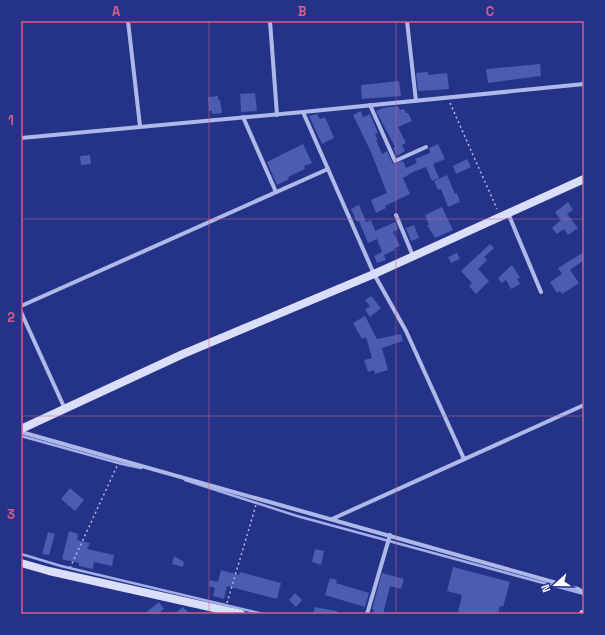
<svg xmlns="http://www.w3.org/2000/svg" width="605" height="635" viewBox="0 0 605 635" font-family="'Space Grotesk',sans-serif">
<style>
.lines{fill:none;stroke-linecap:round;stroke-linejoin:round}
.stream{stroke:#a3b0ea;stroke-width:2.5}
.building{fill:#4c5cb0}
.path{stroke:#afb9e9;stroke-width:1.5;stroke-dasharray:2 3;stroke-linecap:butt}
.street{stroke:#afb9e9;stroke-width:4}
.secondary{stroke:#dadef8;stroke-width:8}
.grid{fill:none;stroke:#d45d8c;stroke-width:1;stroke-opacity:0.55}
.neatline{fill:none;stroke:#d45d8c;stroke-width:1.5}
.grid-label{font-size:13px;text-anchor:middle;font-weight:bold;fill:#d45d8c}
</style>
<rect width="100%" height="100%" fill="#243388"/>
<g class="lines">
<g class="stream">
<path d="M 21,436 L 122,464 L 141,468"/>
<path d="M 185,480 L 297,516 L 584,594"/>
<path d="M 21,554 L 61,566 L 263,614"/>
</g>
</g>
<g class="building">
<path d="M 540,64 L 541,76 L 488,83 L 486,69 Z"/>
<path d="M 428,72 L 428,75 L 447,73 L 449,89 L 418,91 L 416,73 Z"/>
<path d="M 399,81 L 401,96 L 362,99 L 361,85 Z"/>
<path d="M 255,93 L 257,111 L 241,112 L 240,94 Z"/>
<path d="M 218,96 L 218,100 L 220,100 L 222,113 L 212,114 L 212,111 L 209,111 L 208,97 Z"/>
<path d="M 398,106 L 400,110 L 404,109 L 406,113 L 408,113 L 412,121 L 398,127 L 406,143 L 402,145 L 405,151 L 397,156 L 393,148 L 395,147 L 376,111 L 383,108 Z"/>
<path d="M 361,111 L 363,117 L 370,114 L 378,133 L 375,134 L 378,140 L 376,140 L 382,154 L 387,151 L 393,164 L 403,161 L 406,168 L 417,163 L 415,159 L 430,153 L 429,148 L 438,144 L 445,159 L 433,164 L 439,178 L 432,181 L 426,167 L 413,172 L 403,178 L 410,194 L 385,206 L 386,208 L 376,213 L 371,200 L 387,193 L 371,152 L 353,115 Z"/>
<path d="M 317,114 L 320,119 L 325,117 L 334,138 L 322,144 L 309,116 Z"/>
<path d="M 303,144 L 312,163 L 304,166 L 305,169 L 288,177 L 289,179 L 277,185 L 267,162 Z"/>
<path d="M 90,155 L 91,164 L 81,165 L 80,156 Z"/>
<path d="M 467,159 L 471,167 L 456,174 L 453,166 Z"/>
<path d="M 447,175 L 455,194 L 457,193 L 460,202 L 448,207 L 441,189 L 438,190 L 434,181 Z"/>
<path d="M 568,202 L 573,210 L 567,214 L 578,228 L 568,235 L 564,229 L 557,234 L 552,228 L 561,220 L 555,212 Z"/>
<path d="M 359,205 L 366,222 L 371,220 L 375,231 L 395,222 L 398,229 L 393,232 L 400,246 L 394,248 L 395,250 L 384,255 L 386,260 L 377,263 L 374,256 L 382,252 L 377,239 L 368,243 L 359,221 L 357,222 L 351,209 Z"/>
<path d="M 442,207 L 453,230 L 435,238 L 427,225 L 429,225 L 425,215 Z"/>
<path d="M 414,225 L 419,238 L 411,241 L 406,228 Z"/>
<path d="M 490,244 L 494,248 L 484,257 L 487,260 L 478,269 L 489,281 L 476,294 L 469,286 L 472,283 L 461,271 Z"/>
<path d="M 584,252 L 584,260 L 570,270 L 579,283 L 562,294 L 560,291 L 557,293 L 550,282 L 562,274 L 558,268 Z"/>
<path d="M 457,253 L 460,259 L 451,263 L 448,257 Z"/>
<path d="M 512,265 L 520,278 L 517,279 L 520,284 L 511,289 L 506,280 L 502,283 L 498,278 Z"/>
<path d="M 371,296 L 381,308 L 370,317 L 365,310 L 370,306 L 365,300 Z"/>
<path d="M 365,316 L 377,339 L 401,334 L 403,341 L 382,348 L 388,370 L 375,374 L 374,370 L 368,372 L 364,360 L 372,358 L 366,337 L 362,339 L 353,323 Z"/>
<path d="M 70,488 L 84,500 L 75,511 L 61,499 Z"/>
<path d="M 69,531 L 78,534 L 77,540 L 90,543 L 87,549 L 114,555 L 112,566 L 94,562 L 93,569 L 79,566 L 79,563 L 62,559 Z"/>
<path d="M 48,532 L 55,534 L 49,555 L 42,554 Z"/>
<path d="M 315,549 L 324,551 L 321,565 L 312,562 Z"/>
<path d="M 174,556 L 184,562 L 183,567 L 172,564 Z"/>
<path d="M 453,567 L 510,582 L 503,607 L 500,606 L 498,614 L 465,614 L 458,612 L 462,595 L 447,591 Z"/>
<path d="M 221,570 L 239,575 L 240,572 L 281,583 L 277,599 L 227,586 L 224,599 L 213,596 L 215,588 L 209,586 L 210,580 L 218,582 Z"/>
<path d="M 382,573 L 404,579 L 401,589 L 390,586 L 383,614 L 373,614 L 374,610 L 372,609 Z"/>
<path d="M 330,578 L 337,580 L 336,583 L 369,593 L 365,607 L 325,595 Z"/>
<path d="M 295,593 L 302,600 L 296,607 L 289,600 Z"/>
<path d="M 159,602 L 164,609 L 158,614 L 144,614 Z"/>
<path d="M 183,607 L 190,614 L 174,614 Z"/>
<path d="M 315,607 L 337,611 L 337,614 L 313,614 Z"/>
</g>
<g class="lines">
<g class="path">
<path d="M 450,103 L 497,209"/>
<path d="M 70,568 L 117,466"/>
<path d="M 227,603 L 256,505"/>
</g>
<g class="street">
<path d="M 128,21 L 140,126"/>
<path d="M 270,21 L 277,115"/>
<path d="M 407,21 L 416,101"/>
<path d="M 370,105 L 395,161 L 426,147"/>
<path d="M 303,112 L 374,274 L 406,331 L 464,459"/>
<path d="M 243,117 L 276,192"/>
<path d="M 21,138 L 303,112 L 584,84"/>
<path d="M 508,213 L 541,292"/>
<path d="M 396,215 L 413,256"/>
<path d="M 21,306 L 328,169"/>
<path d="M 21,312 L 65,409"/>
<path d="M 21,432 L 578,589 L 584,593"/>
<path d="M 332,519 L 584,405"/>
<path d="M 367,614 L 390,535"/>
</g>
<g class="secondary">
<path d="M 21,429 L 183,354 L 374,274 L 584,179"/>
<path d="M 21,563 L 49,571 L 241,614"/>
<path d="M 583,614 L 584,614"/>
</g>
</g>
<path class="grid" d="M 209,21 L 209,614M 396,21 L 396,614M 21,219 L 584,219M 21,416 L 584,416"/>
<rect width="605" height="635" fill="none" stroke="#243388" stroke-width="44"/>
<g transform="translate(555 585) rotate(249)" stroke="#243388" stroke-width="3" paint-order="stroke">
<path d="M0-3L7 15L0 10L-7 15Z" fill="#ffffff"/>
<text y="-6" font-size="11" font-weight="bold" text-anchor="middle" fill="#ffffff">N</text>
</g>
<rect x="22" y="22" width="561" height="591" class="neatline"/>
<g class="grid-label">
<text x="116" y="16">A</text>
<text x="302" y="16">B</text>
<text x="490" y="16">C</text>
<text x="11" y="125">1</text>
<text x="11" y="322">2</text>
<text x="11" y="519">3</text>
</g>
</svg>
